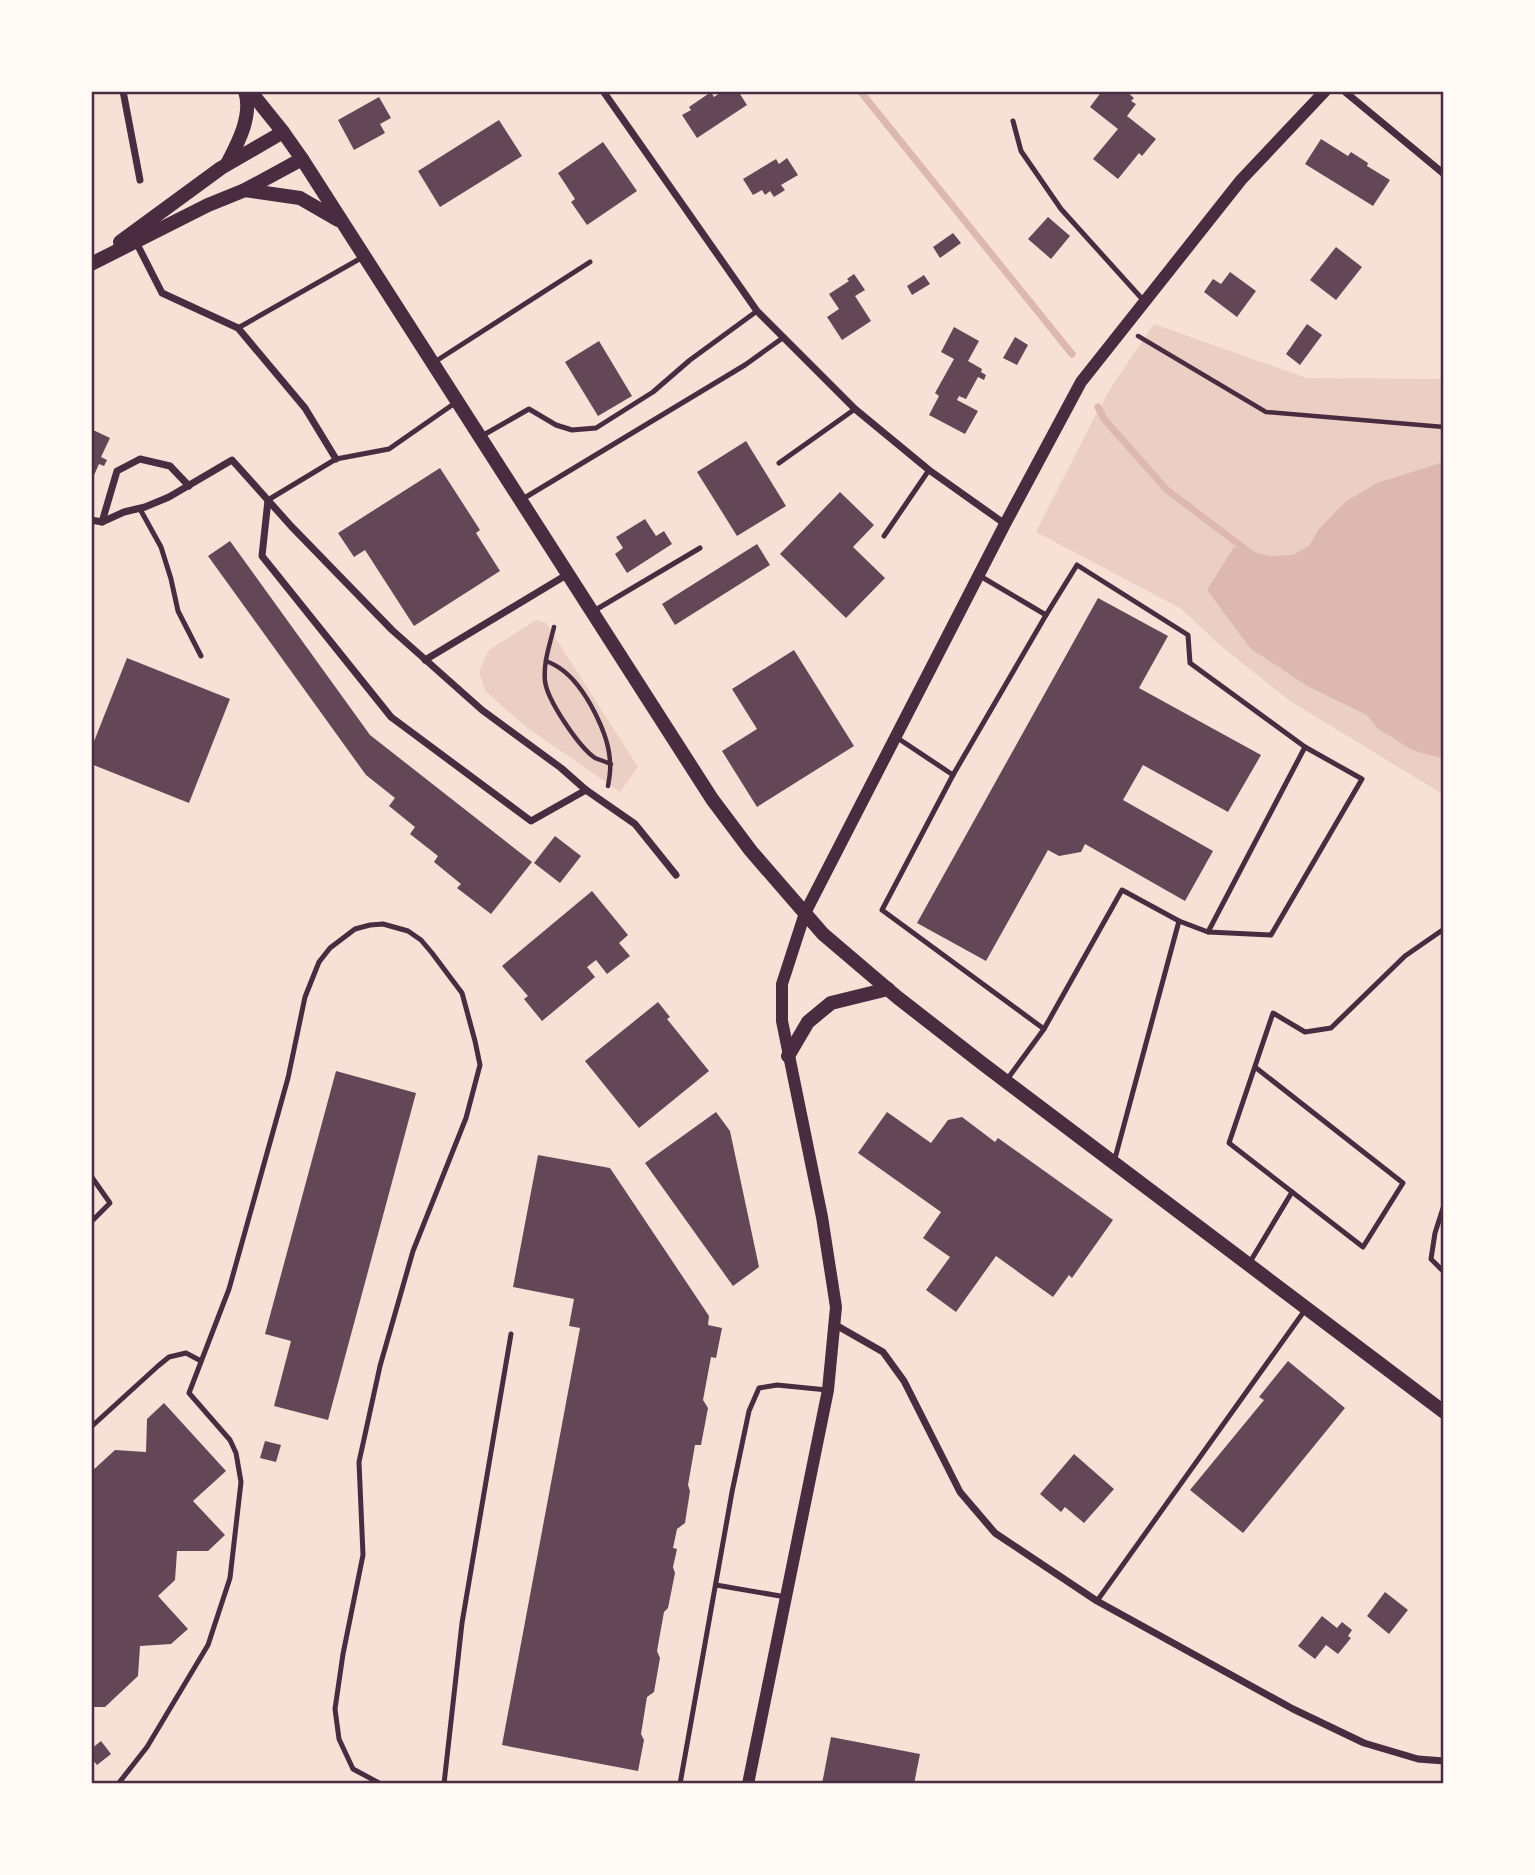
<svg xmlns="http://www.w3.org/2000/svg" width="1535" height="1875" viewBox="0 0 1535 1875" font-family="'Fira Sans',sans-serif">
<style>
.green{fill:#ebcfc5}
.water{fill:#dcb8b0}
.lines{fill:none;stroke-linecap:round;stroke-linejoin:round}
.stream{stroke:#dcb8b0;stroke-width:7}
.building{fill:#644757}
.path{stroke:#4a2c40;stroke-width:4.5}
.service{stroke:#4a2c40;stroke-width:5}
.minor{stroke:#4a2c40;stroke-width:7}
.tertiary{stroke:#4a2c40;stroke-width:12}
.secondary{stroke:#4a2c40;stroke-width:14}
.neatline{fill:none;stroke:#4a2c40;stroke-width:2.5}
</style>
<rect width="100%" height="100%" fill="#f7e1d7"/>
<g class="green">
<path d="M 1154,324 L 1307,378 L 1444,379 L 1444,795 L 1290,701 L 1221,646 L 1180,608 L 1036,532 L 1096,414 L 1112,386 Z"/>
<path d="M 536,620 L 546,623 L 638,767 L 620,792 L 525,726 L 485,691 L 479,671 L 489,650 Z"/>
</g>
<path class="water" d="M 1444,462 L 1444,759 L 1412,750 L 1377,728 L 1367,715 L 1307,686 L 1250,648 L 1207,590 L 1234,547 L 1270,556 L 1293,555 L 1309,546 L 1319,529 L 1345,502 L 1377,483 Z"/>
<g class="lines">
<g class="stream">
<path d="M 860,91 L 1072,354"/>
<path d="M 1098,407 L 1104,419 L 1167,490 L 1253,555"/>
</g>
</g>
<g class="building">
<path d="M 723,91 L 738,91 L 747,105 L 697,138 L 682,115 L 691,110 L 689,107 L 711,92 L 714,97 Z"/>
<path d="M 1102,91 L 1126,91 L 1134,98 L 1131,101 L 1136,104 L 1127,116 L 1156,139 L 1142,156 L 1139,153 L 1118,179 L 1093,159 L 1118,129 L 1090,107 Z"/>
<path d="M 379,97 L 391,118 L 380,124 L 385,133 L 354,150 L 338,120 Z"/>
<path d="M 499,120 L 522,156 L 440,207 L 418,171 Z"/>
<path d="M 1321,139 L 1348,156 L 1351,152 L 1368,163 L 1367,166 L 1390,180 L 1373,206 L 1305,164 Z"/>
<path d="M 603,142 L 637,191 L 587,225 L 571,202 L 575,199 L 558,173 Z"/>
<path d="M 787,158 L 798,175 L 781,185 L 785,190 L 774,197 L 770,191 L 765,195 L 762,190 L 753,195 L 743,179 L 776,159 L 779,164 Z"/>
<path d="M 1048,217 L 1070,236 L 1051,259 L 1028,239 Z"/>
<path d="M 953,233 L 961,243 L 940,258 L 933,247 Z"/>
<path d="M 1336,247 L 1362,267 L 1336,300 L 1310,280 Z"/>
<path d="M 1230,272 L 1256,291 L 1237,317 L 1204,292 L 1213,279 L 1221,284 Z"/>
<path d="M 854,274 L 865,290 L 855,296 L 871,321 L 842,340 L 827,317 L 839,309 L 829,294 L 849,281 L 847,279 Z"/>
<path d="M 924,275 L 930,284 L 912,295 L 907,286 Z"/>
<path d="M 1307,324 L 1322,335 L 1300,365 L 1286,354 Z"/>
<path d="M 954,327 L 979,341 L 968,361 L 982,369 L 981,372 L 986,375 L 984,380 L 978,377 L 966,399 L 959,396 L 957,400 L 978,411 L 965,434 L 929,415 L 939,396 L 935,393 L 954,359 L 941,352 Z"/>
<path d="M 1015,337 L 1028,345 L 1017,365 L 1003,358 Z"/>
<path d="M 599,341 L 632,396 L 598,416 L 565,362 Z"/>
<path d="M 91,429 L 110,438 L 101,457 L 107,460 L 104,466 L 99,464 L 91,482 Z"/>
<path d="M 746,441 L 786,506 L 737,536 L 697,472 Z"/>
<path d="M 440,468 L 480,530 L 476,533 L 500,571 L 414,626 L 365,550 L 354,557 L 338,533 Z"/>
<path d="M 840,492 L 874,525 L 853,547 L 885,578 L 846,618 L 780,554 Z"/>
<path d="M 645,519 L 656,536 L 664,531 L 672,544 L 627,573 L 615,554 L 623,548 L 616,537 Z"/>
<path d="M 230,541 L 370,735 L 532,862 L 491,914 L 457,888 L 461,884 L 434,862 L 438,856 L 410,834 L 415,827 L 389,806 L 395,798 L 366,775 L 208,556 Z"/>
<path d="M 757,544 L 770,565 L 675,625 L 662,604 Z"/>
<path d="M 1098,598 L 1168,636 L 1139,688 L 1261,755 L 1228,812 L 1143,765 L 1123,800 L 1213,851 L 1185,901 L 1085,844 L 1081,852 L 1059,856 L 1048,850 L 986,961 L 917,923 Z"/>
<path d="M 794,650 L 854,746 L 757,807 L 722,751 L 757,729 L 732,689 Z"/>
<path d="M 127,658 L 230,699 L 189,803 L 91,764 L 91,749 Z"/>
<path d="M 555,836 L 581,856 L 560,883 L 534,863 Z"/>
<path d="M 592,891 L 628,935 L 619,943 L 630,956 L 607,974 L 596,960 L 587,967 L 595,977 L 542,1021 L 524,999 L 528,996 L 502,966 Z"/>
<path d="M 658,1002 L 670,1017 L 667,1019 L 709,1071 L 639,1128 L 585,1061 Z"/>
<path d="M 336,1071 L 416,1093 L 328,1420 L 274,1406 L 291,1341 L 265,1334 Z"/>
<path d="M 716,1112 L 730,1131 L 759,1267 L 733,1286 L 645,1163 Z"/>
<path d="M 887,1112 L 931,1143 L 948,1120 L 962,1117 L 995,1142 L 998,1138 L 1113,1220 L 1072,1278 L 1069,1275 L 1053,1297 L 996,1256 L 956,1312 L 926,1290 L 950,1257 L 923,1238 L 941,1212 L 858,1153 Z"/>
<path d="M 538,1155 L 610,1168 L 709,1316 L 708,1325 L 722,1328 L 716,1358 L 711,1357 L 703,1400 L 708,1408 L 701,1445 L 695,1445 L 688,1485 L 690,1491 L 685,1523 L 677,1529 L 673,1548 L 677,1549 L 673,1567 L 675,1573 L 668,1608 L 664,1612 L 657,1651 L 660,1658 L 654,1692 L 647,1697 L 641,1734 L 644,1740 L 638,1771 L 502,1745 L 580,1328 L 569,1326 L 574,1299 L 513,1287 Z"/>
<path d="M 1288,1361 L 1345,1408 L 1243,1533 L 1190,1490 L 1264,1400 L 1259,1397 Z"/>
<path d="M 164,1403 L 226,1471 L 193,1501 L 225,1535 L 208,1551 L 177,1551 L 175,1580 L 158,1596 L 188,1629 L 171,1644 L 140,1646 L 138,1676 L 105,1707 L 91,1707 L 91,1472 L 115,1450 L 146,1452 L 147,1419 Z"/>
<path d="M 265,1441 L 281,1445 L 276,1462 L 260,1458 Z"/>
<path d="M 1074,1454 L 1114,1489 L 1084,1523 L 1065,1507 L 1061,1512 L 1040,1494 Z"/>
<path d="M 1385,1592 L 1408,1610 L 1389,1634 L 1367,1616 Z"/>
<path d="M 1322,1616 L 1337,1628 L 1342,1622 L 1352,1630 L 1348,1636 L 1351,1638 L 1338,1654 L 1326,1645 L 1315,1659 L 1298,1646 Z"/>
<path d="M 831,1737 L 920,1754 L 914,1784 L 822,1784 Z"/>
<path d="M 101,1741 L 111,1754 L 97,1765 L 91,1758 L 91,1749 Z"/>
</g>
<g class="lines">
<g class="path">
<path d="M 1138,336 L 1266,412 L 1444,427"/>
<path d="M 554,627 C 550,644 543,663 545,681 C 547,700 579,747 595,758 C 600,760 606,762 611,764"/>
<path d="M 546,661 C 551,663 557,666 561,669 C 585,686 610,735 610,764 C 611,771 609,779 608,786"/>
</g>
<g class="service">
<path d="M 1013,121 L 1021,151 L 1061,209 L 1144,301"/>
<path d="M 238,328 L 363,257"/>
<path d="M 433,363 L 590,262"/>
<path d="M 480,437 L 529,409 L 556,425 L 572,430 L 596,428 L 653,392 L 690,360 L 757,311"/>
<path d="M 779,463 L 855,409"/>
<path d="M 268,500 L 336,459 L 389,449 L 455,403"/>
<path d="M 521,500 L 745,365 L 784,337"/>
<path d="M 140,509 L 161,547 L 171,579 L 178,611 L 201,656"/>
<path d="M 884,536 L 929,470"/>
<path d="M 592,612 L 700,548"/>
<path d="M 1046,615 L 1077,565 L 1188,635 L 1190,663 L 1305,747 L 1208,932 L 1179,921 L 1114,1162"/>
<path d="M 896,737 L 953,775 L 1046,615 L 980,576"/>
<path d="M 953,775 L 882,910 L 1044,1029 L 1006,1081"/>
<path d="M 1208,932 L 1271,935 L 1362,779 L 1305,747"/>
<path d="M 1044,1029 L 1122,890 L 1179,921"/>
<path d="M 1255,1067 L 1403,1183 L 1363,1247 L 1229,1143 L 1273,1013 L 1305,1032 L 1331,1028 L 1405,956 L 1444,929"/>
<path d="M 91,1176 L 110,1203 L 91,1222"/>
<path d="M 1444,1205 L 1435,1233 L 1431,1259 L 1444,1272"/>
<path d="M 1250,1262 L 1292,1192"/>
<path d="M 91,1427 L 158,1366 L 169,1357 L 186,1353 L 201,1361"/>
<path d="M 716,1585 L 786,1597"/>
<path d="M 1097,1601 L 1305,1310"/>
<path d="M 118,1784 L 147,1747 L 208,1645 L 230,1578 L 241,1482 L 236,1453 L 230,1440 L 189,1393 L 229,1289 L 288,1078 L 305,997 L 319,962 L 330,948 L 355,929 L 370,925 L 383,924 L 408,931 L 421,940 L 432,953 L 462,993 L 475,1041 L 480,1065 L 466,1118 L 413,1251 L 380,1366 L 359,1462 L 363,1555 L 343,1654 L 335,1709 L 339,1739 L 353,1769 L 381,1784"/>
<path d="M 444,1784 L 462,1623 L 511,1334"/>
<path d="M 680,1784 L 732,1492 L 749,1411 L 759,1388 L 777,1385 L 827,1390"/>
</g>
<g class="minor">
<path d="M 123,91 L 140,180"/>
<path d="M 603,91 L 757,311 L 855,409 L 929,470 L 1005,524"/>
<path d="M 1344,91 L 1444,174"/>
<path d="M 136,242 L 162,293 L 238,328 L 305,408 L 336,459"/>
<path d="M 268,500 L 262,556 L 391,717 L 531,821 L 586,790"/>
<path d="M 91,520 L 102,522 L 124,512 L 145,507 L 169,497 L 232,460 L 291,526 L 392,630 L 482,710 L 561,768 L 586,790 L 635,824 L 676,875"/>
<path d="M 102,522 L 117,471 L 140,459 L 170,466 L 189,486"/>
<path d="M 425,660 L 568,574"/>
<path d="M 834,1324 L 883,1352 L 904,1381 L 960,1492 L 995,1533 L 1097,1601 L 1293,1709 L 1364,1743 L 1418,1759 L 1444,1761"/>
</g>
<path class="tertiary" d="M 748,1784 L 828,1390 L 836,1307 L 822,1217 L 782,1021 L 782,984 L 805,913 L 1005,524 L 1081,382 L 1241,180 L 1325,91"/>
<g class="secondary">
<path d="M 250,91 L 283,132 L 302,159 L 712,799 L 751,851 L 823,934 L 897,997 L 983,1064 L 1444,1412"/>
<path d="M 227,164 C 238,143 253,115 245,91"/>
<path d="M 245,190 L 300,198 L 338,220"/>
<path d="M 120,242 L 221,168 L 283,132"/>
<path d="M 91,264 L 208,205 L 245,190 L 302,159"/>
<path d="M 788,1056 L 808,1022 L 831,1003 L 888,989"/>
</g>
</g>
<rect width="1535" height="1875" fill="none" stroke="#fffaf5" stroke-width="186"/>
<rect x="93" y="93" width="1349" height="1689" class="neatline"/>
</svg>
